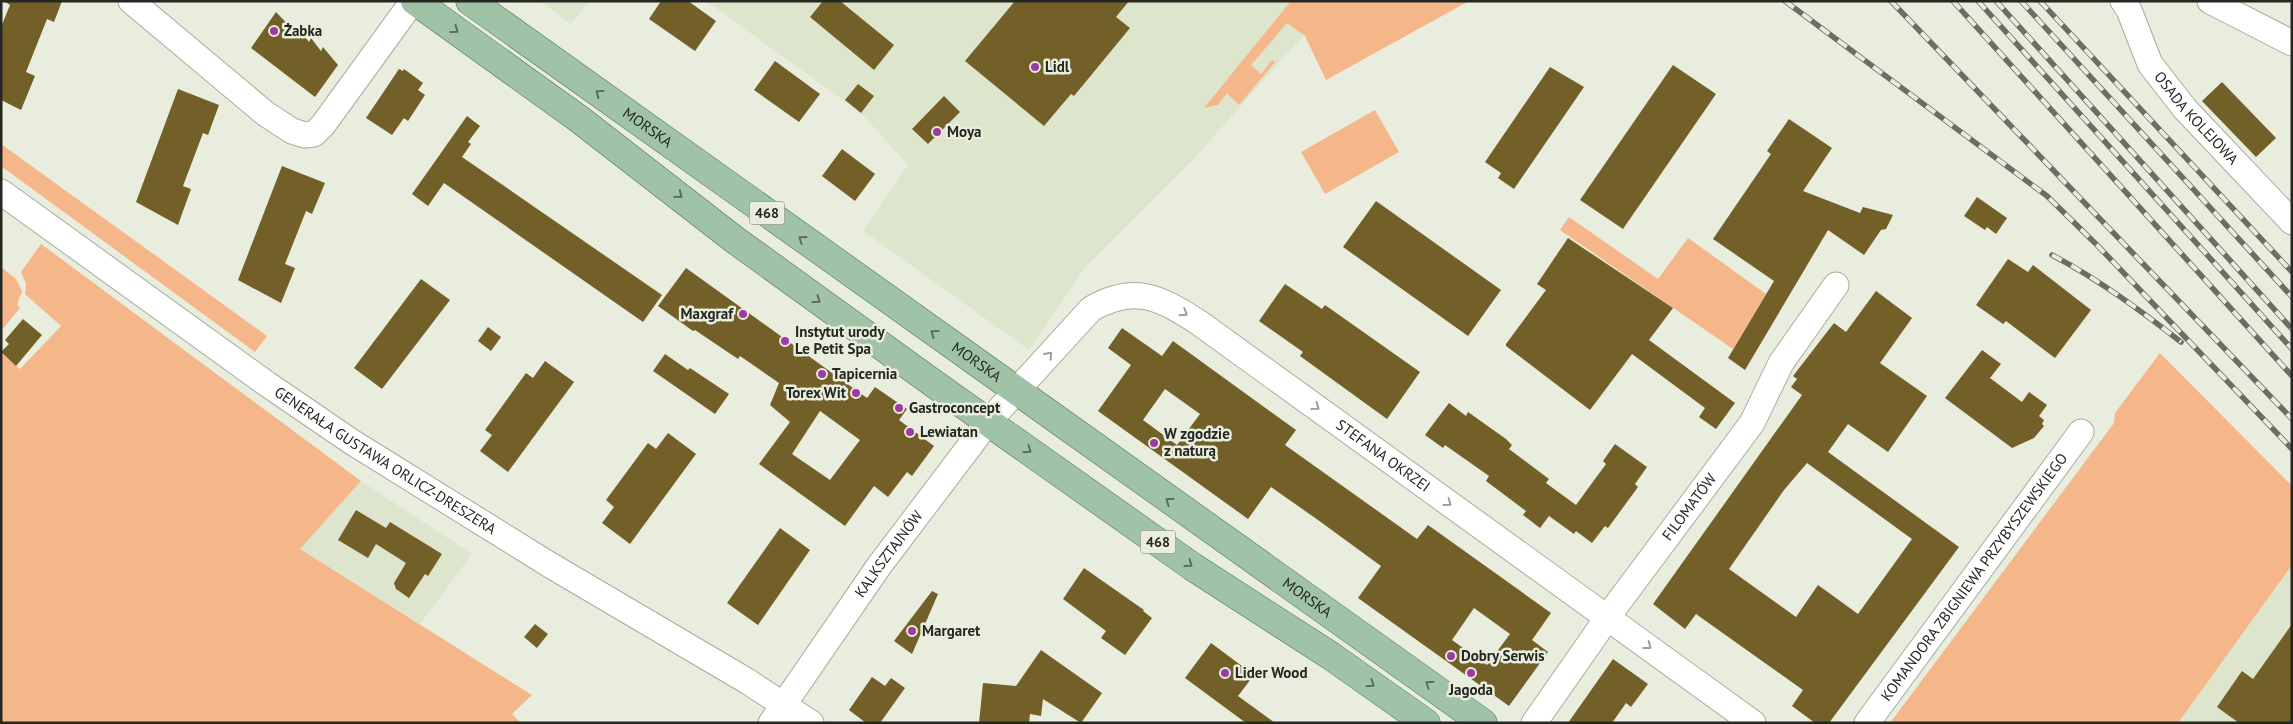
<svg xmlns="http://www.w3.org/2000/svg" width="2293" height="724" viewBox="0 0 2293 724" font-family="'PT Sans',sans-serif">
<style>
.built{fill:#dee5cd}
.green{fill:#f5b78a}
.building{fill:#735f28;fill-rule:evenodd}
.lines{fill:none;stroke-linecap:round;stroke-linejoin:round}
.minor-casing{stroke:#a8ac9d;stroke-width:27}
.major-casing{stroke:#4c7252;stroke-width:29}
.minor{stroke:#fff;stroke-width:25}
.major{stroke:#a0c3a7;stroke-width:28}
.rail-casing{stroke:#6b6e65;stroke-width:5.5}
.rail{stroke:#e9eddd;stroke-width:4;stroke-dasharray:11;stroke-linecap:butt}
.oneway{stroke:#5c6d5d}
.oneway2{stroke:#9d9e9b}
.poi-dot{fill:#9c3ca3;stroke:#e9eddd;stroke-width:2}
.labels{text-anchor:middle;stroke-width:5;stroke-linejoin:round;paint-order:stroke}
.shield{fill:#e9eddd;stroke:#606259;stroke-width:1}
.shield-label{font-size:14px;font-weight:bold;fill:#252721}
.poi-label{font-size:15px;font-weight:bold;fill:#252721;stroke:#e9eddd;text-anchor:start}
.street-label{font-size:15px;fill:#252721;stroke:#e9eddd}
</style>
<rect width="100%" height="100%" fill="#e9eddd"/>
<g class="built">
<path d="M 540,1 L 590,1 L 571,24 Z"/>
<path d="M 706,1 L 1334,1 L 1192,161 L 1084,269 L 1029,350 L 863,231 L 908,165 L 862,114 Z"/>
<path d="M 361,481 L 472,554 L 420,624 L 299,549 Z"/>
<path d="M 2292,565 L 2292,723 L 2178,723 L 2273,591 Z"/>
</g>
<g class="green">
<path d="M 1291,1 L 1469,1 L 1326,80 L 1305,36 L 1287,23 L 1251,65 L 1261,74 L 1272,60 L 1275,62 L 1239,105 L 1227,93 L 1218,105 L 1204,108 Z"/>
<path d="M 1375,110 L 1399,152 L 1325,194 L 1301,152 Z"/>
<path d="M 1,144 L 267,336 L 255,352 L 1,166 Z"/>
<path d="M 1569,217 L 1658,279 L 1688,238 L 1766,294 L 1733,349 L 1560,230 Z"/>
<path d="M 41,244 L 361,481 L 300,549 L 532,695 L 512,714 L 521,723 L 1,723 L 1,353 L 20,369 L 61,326 L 25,294 L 26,284 L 21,272 Z"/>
<path d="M 1,267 L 16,279 L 22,291 L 17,305 L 20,308 L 1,331 Z"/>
<path d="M 2160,353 L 2292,486 L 2292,565 L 2178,723 L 1890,723 L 2114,423 L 2115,413 Z"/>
</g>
<g class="building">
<path d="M 4,1 L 62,1 L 54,22 L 47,19 L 26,72 L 35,76 L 21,110 L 1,100 L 1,27 L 10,5 Z"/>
<path d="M 661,1 L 688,1 L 716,21 L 695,51 L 649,19 Z"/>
<path d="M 823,1 L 840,1 L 894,45 L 874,70 L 810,17 Z"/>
<path d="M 1015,1 L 1129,1 L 1116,17 L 1130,28 L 1074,96 L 1071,94 L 1044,126 L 965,61 Z"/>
<path d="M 276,12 L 295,32 L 298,28 L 309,42 L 311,38 L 321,51 L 323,47 L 338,65 L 315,97 L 251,48 Z"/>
<path d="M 775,61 L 820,94 L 799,122 L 754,90 Z"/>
<path d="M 1673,65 L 1716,94 L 1623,229 L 1580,200 Z"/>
<path d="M 1550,67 L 1584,87 L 1514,189 L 1498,178 L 1501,173 L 1485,162 Z"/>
<path d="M 399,69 L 403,71 L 404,69 L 423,83 L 418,90 L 425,95 L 408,121 L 404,118 L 392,135 L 366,118 Z"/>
<path d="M 2222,82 L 2276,138 L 2256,157 L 2202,101 Z"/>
<path d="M 858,84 L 874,96 L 861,113 L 845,100 Z"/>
<path d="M 178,89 L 219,105 L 208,135 L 203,133 L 183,186 L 191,189 L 178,225 L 136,202 Z"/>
<path d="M 944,96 L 960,112 L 928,144 L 912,129 Z"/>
<path d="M 467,116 L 480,126 L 468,142 L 471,144 L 462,157 L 662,295 L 643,322 L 444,183 L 428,206 L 412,194 Z"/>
<path d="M 1789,119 L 1832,148 L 1803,191 L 1860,213 L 1863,207 L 1893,215 L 1886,229 L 1881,230 L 1864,255 L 1828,230 L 1745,370 L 1728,358 L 1774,281 L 1713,239 L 1771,154 L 1767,151 Z"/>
<path d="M 842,149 L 875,174 L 855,201 L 822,176 Z"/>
<path d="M 282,166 L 325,183 L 312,214 L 306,211 L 285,264 L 295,268 L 281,303 L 238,280 Z"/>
<path d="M 1977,197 L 2007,218 L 1996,234 L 1987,227 L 1985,230 L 1964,216 Z"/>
<path d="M 1376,201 L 1501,290 L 1468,336 L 1343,247 Z"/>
<path d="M 1568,238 L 1673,308 L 1649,340 L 1735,403 L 1716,429 L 1699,417 L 1705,408 L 1632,354 L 1590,410 L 1506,346 L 1506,344 L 1546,290 L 1537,284 Z"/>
<path d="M 2008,259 L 2028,272 L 2033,265 L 2091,310 L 2055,358 L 2006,321 L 2003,324 L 1976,305 Z"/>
<path d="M 686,268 L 867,398 L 875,387 L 907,409 L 899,420 L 934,446 L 912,476 L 907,472 L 888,497 L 874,486 L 845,526 L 759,464 L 790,422 L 770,405 L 779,383 L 740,356 L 738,359 L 695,330 L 693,331 L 658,306 ZM 820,411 L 860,440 L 830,480 L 792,454 Z"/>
<path d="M 421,279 L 450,300 L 382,389 L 354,368 Z"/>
<path d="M 1285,284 L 1322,309 L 1325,305 L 1420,372 L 1387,419 L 1300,356 L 1303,352 L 1259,321 Z"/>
<path d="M 1876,291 L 1912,318 L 1880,363 L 1927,396 L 1888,452 L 1848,424 L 1828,452 L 1959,547 L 1829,723 L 1815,723 L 1792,706 L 1803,690 L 1696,614 L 1685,629 L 1653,604 L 1802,395 L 1791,387 L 1797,379 L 1793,376 L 1834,323 L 1846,332 ZM 1807,463 L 1912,539 L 1858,614 L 1818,585 L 1796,617 L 1729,569 L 1784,490 Z"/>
<path d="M 23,319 L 42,335 L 16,366 L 1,352 L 9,344 L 5,340 Z"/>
<path d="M 488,327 L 501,337 L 491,351 L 478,341 Z"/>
<path d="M 1122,328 L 1162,356 L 1173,341 L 1296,430 L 1285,445 L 1417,539 L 1428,525 L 1551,613 L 1532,640 L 1548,652 L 1509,706 L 1358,598 L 1381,566 L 1318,520 L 1271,487 L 1248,519 L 1098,411 L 1131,365 L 1108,348 ZM 1165,389 L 1200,414 L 1177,445 L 1143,420 ZM 1474,608 L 1510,634 L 1487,665 L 1452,640 Z"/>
<path d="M 1982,350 L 2001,364 L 1990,378 L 2022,402 L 2029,392 L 2047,405 L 2039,416 L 2044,420 L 2042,424 L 2044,426 L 2034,438 L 2012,448 L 1945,398 Z"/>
<path d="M 665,354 L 688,370 L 690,368 L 729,394 L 715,414 L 653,371 Z"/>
<path d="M 545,361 L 574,382 L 508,472 L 480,451 L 492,435 L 485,430 L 526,373 L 533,378 Z"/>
<path d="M 1449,403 L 1466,416 L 1468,412 L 1506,439 L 1512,445 L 1509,449 L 1549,479 L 1546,483 L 1576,505 L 1606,464 L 1603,461 L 1615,444 L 1647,467 L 1635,484 L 1638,487 L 1608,528 L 1605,526 L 1592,543 L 1576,531 L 1574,534 L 1549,516 L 1540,528 L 1523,515 L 1526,511 L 1486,481 L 1489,476 L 1445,445 L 1443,448 L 1425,435 Z"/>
<path d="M 668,433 L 696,454 L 630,544 L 602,523 L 614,507 L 606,500 L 648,443 L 656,449 Z"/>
<path d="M 356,510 L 386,528 L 390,522 L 442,554 L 428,576 L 425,574 L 409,598 L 396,589 L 394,583 L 406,563 L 376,544 L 368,558 L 338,540 Z"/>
<path d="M 780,528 L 810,550 L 758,625 L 727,603 Z"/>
<path d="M 1084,568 L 1144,610 L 1143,611 L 1152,618 L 1125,655 L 1101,638 L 1106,631 L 1063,599 Z"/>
<path d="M 932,591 L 938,594 L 912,654 L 894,641 Z"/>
<path d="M 535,624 L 548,634 L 537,648 L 524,637 Z"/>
<path d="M 2292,624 L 2292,723 L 2239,723 L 2217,707 L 2242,671 L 2253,679 Z"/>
<path d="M 1211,643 L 1254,675 L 1238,696 L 1275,723 L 1246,723 L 1185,678 Z"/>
<path d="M 1041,650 L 1102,693 L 1081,723 L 1043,699 L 1041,716 L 1030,714 L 1029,723 L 979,723 L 983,683 L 1016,686 Z"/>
<path d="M 1613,659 L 1648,684 L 1631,707 L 1626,703 L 1612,723 L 1568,723 Z"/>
<path d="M 872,677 L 885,686 L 891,678 L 905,688 L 880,723 L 866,723 L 849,710 Z"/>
</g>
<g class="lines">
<g class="minor-casing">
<g id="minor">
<path d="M 131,1 L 266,114 L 292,131 L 305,135 L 314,134 L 323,125 L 413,1"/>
<path id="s1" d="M 2123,1 L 2129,10 L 2150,64 L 2185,109 L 2292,222"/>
<path d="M 2210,1 L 2292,43"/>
<path id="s2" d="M 1,192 L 267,384 L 352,442 L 550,565 L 747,681 L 811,723"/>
<path id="s3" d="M 771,723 L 879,566 L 988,422 L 1091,309 C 1134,284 1159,297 1198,322 L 1753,723"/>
<path id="s4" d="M 1534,723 L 1615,607 L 1752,423 L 1781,363 L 1836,285"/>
<path id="s5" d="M 1867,723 L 2081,432"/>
</g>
</g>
<g class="major-casing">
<g id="major">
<path d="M 415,1 L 579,119 L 735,240 L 933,383 L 1193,567 L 1331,656 L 1426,723"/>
<path id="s6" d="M 470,1 L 1483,723"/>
</g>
</g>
<use href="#minor" class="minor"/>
<use href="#major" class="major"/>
<g class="rail-casing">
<g id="rail">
<path d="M 1785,1 L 2047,196 L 2097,245 L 2292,449"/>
<path d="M 1891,1 L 2292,419"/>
<path d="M 1953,1 L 2292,376"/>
<path d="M 1978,1 L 2292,349"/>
<path d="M 1996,1 L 2292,329"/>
<path d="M 2021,1 L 2292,297"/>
<path d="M 2040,1 L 2292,272"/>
<path d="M 2052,255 C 2098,279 2140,310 2181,342"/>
</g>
</g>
<use href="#rail" class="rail"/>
</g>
<defs><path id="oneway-chevron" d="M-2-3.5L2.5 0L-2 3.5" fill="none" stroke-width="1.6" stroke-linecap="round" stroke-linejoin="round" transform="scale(1.25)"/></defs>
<g class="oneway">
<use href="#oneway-chevron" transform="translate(455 30) rotate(36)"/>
<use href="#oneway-chevron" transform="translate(599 93) rotate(-144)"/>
<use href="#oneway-chevron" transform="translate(679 195) rotate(39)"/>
<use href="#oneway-chevron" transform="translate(802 239) rotate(-144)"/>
<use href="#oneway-chevron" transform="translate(817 300) rotate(36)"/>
<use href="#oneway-chevron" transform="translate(934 333) rotate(-144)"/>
<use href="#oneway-chevron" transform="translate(1028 450) rotate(35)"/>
<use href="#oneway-chevron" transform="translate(1169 501) rotate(-145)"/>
<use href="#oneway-chevron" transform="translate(1189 564) rotate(36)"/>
<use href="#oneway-chevron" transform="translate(1371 684) rotate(35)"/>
<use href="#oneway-chevron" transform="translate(1429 684) rotate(-145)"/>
</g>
<g class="oneway2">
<use href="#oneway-chevron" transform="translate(1184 313) rotate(33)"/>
<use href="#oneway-chevron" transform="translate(1049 355) rotate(-49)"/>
<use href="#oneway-chevron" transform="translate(1316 407) rotate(36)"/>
<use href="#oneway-chevron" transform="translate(1448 503) rotate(36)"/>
<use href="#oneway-chevron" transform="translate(1648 646) rotate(37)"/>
</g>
<g class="poi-dot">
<circle cx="274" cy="31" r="5"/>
<circle cx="1035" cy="67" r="5"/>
<circle cx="937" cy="132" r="5"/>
<circle cx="743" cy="314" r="5"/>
<circle cx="785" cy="341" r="5"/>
<circle cx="822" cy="374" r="5"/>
<circle cx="856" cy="393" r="5"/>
<circle cx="899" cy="408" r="5"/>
<circle cx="910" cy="432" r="5"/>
<circle cx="1154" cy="443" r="5"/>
<circle cx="912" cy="631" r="5"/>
<circle cx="1451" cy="656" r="5"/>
<circle cx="1225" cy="673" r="5"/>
<circle cx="1471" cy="673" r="5"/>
</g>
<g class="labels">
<g class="shield">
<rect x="749.5" y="201.5" width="35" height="23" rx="4"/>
<rect x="1140.5" y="530.5" width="35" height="23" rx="4"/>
</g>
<g class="shield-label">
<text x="767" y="218">468</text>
<text x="1158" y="547">468</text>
</g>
<g class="poi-label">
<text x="284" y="36">Żabka</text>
<text x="1045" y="72">Lidl</text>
<text x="947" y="137">Moya</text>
<text x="733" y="319" text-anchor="end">Maxgraf</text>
<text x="795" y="337">Instytut urody<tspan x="795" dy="17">Le Petit Spa</tspan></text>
<text x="832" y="379">Tapicernia</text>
<text x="846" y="398" text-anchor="end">Torex Wit</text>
<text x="909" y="413">Gastroconcept</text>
<text x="920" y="437">Lewiatan</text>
<text x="1164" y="439">W zgodzie<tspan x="1164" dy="17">z naturą</tspan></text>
<text x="922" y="636">Margaret</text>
<text x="1461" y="661">Dobry Serwis</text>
<text x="1235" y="678">Lider Wood</text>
<text x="1471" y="695" text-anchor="middle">Jagoda</text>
</g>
<g class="street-label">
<text dy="5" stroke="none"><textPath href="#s1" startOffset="140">OSADA KOLEJOWA</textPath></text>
<text dy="5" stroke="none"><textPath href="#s6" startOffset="218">MORSKA</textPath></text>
<text dy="5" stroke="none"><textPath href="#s6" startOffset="622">MORSKA</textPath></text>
<text dy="5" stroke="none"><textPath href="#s3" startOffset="868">STEFANA OKRZEI</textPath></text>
<text dy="5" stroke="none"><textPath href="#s2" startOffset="469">GENERAŁA GUSTAWA ORLICZ-DRESZERA</textPath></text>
<text dy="5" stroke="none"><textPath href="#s4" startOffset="266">FILOMATÓW</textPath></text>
<text dy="5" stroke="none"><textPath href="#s3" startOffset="206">KALKSZTAJNÓW</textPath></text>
<text dy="5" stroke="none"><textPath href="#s5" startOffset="181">KOMANDORA ZBIGNIEWA PRZYBYSZEWSKIEGO</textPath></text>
<text dy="5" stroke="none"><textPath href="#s6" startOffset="1028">MORSKA</textPath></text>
</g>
</g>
<rect width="2293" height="724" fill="none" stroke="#252721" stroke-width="5"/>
</svg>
